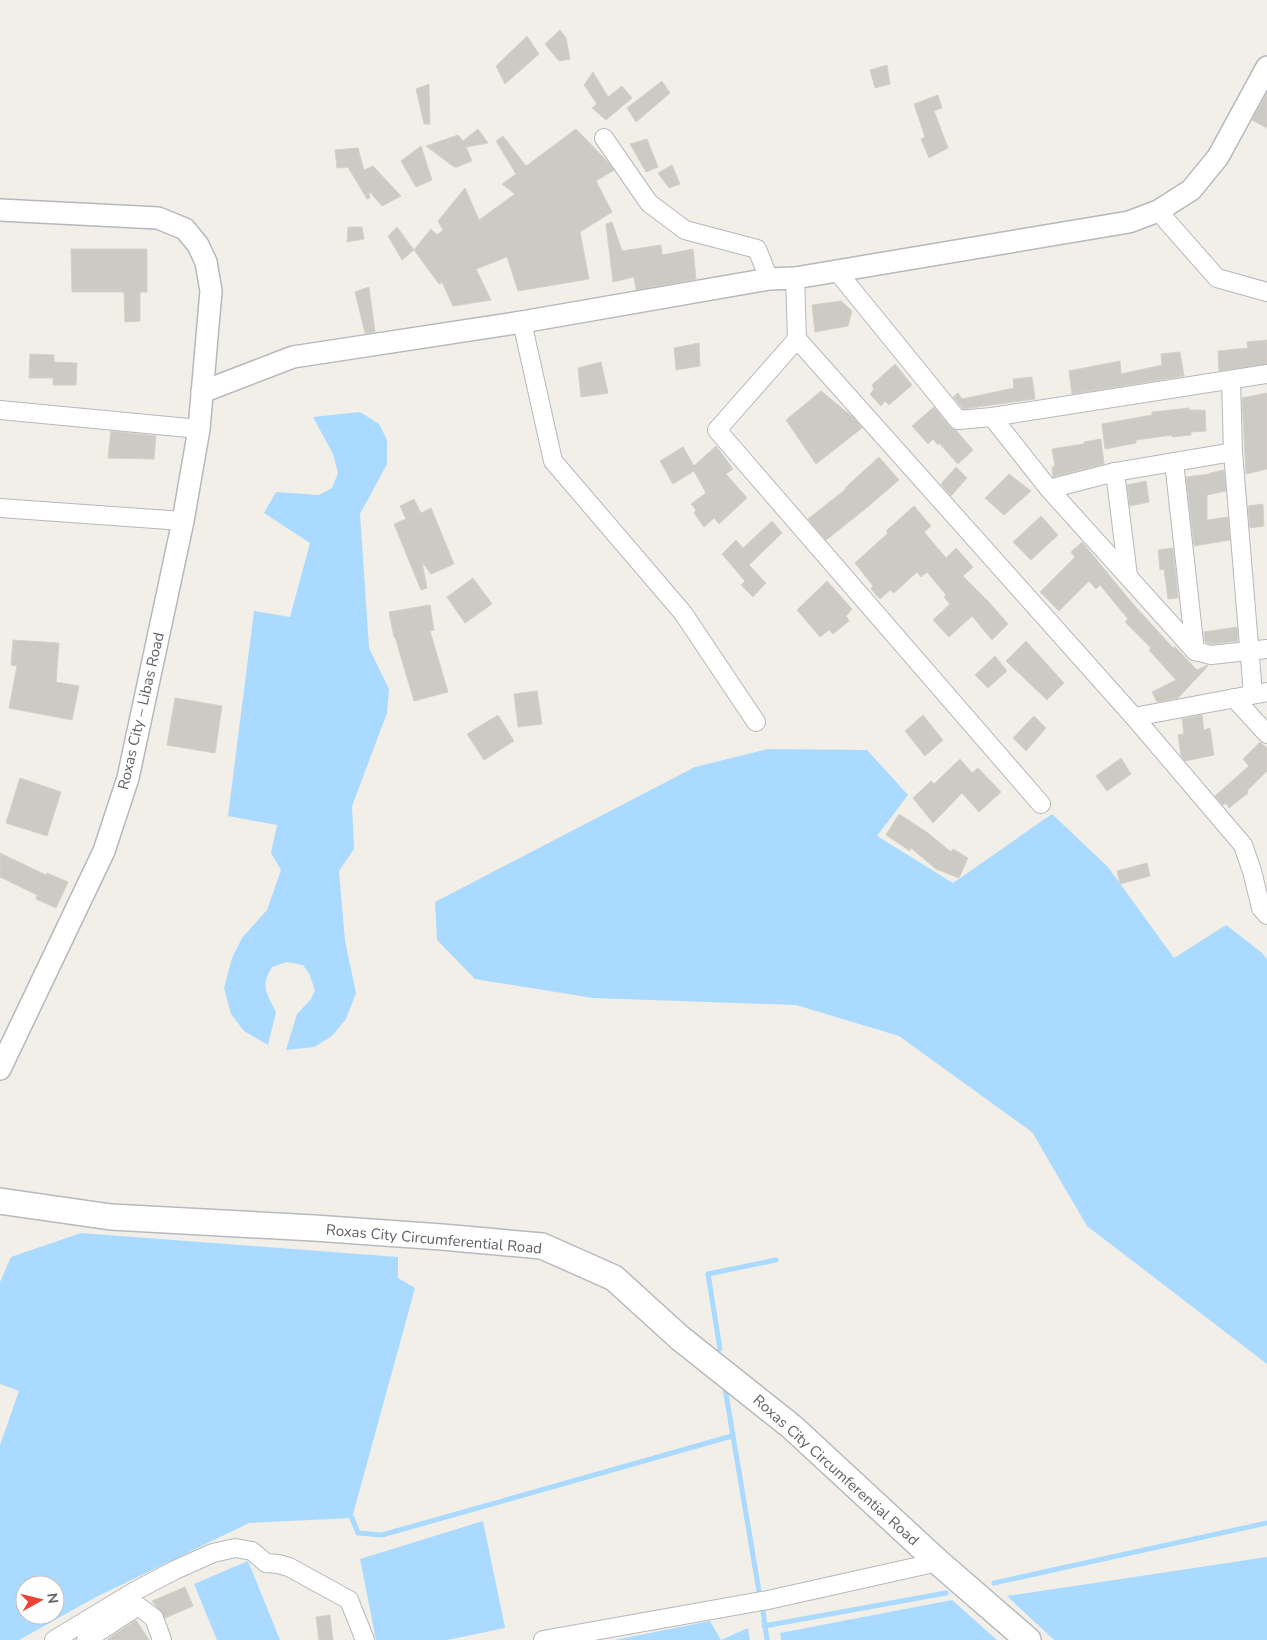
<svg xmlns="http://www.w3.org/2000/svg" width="1267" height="1640" viewBox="0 0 1267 1640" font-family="'Nunito Sans',sans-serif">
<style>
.water{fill:#aadaff;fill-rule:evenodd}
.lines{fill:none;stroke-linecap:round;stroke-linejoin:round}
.stream{stroke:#aadaff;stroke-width:5}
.building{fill:#cccac5;stroke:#d6d1c6}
.minor-casing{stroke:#b5b8bc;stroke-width:20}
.tertiary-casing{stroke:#b5b8bc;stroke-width:24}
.secondary-casing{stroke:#b6babf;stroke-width:28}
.minor{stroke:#fff;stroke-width:18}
.tertiary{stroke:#fff;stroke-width:21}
.secondary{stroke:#fff;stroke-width:25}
.labels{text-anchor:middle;stroke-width:5;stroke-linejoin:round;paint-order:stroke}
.street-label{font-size:15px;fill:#5f6368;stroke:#fff}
</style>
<rect width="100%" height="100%" fill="#f1efe8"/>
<g class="water">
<path d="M 360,412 L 379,424 L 387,440 L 387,464 L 360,514 L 369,648 L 389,689 L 387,713 L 352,806 L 354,849 L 339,871 L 345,941 L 356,993 L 346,1019 L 332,1036 L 314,1047 L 286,1050 L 297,1014 L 311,999 L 315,991 L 310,975 L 303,965 L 287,962 L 272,967 C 260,986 267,994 276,1012 L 268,1045 L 244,1031 L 231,1014 L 224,988 L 232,958 L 242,938 L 267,910 L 281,870 L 271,853 L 277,825 L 228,816 L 254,611 L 290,617 L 310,543 L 264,513 L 276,492 L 319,495 L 332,488 L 338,473 L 333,454 L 313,417 Z"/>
<path d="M 768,749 L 867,750 L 908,795 L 877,836 L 953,883 L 1052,814 L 1108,867 L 1174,958 L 1226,925 L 1261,952 L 1267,959 L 1267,1364 L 1087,1226 L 1032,1132 L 899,1036 L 796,1005 L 593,998 L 475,979 L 437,940 L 435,902 L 695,767 Z"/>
<path d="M 81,1233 L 398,1257 L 398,1278 L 415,1288 L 352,1518 L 249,1523 L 96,1597 L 19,1640 L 0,1640 L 0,1445 L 19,1391 L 0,1384 L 0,1282 L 11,1257 ZM 25,1585 L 55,1585 L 55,1615 L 25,1615 Z"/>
<path d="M 483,1521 L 505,1628 L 447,1640 L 376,1640 L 360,1559 Z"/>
<path d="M 1267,1557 L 1267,1640 L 1054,1640 L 1007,1596 Z"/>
<path d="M 248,1561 L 280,1640 L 217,1640 L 194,1584 Z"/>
<path d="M 952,1600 L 997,1640 L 781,1640 L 780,1633 Z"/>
<path d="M 710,1621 L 721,1640 L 748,1628 L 750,1640 L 615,1640 Z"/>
</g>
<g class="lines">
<g class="stream">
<path d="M 720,1349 L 708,1274 L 776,1260"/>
<path d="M 725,1388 L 760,1597"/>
<path d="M 352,1518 L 358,1533 L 382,1535 L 732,1436"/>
<path d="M 994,1583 L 1267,1523"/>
<path d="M 763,1611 L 767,1640"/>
<path d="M 764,1626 L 946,1593"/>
</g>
</g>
<g class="building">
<path d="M 560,30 L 566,38 L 570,59 L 559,61 L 545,44 Z"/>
<path d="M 527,36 L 539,54 L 505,84 L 496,66 Z"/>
<path d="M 887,65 L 890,84 L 875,88 L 870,70 Z"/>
<path d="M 593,72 L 608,97 L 622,86 L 632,98 L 606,120 L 592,108 L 597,104 L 584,85 Z"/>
<path d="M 662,81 L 670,93 L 636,122 L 627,108 Z"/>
<path d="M 429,84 L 430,124 L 424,124 L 416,89 Z"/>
<path d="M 1267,93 L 1267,128 L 1252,120 Z"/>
<path d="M 938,95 L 942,108 L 934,111 L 948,148 L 929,158 L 921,139 L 925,137 L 914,104 Z"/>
<path d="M 478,129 L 488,143 L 466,147 L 472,161 L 457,167 L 454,167 L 426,146 L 458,135 L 463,141 Z"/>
<path d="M 576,129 L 606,160 L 614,170 L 596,181 L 612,212 L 580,232 L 589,279 L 518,291 L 507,257 L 476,269 L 491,300 L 453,306 L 442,282 L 439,284 L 414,250 L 431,229 L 437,235 L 443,230 L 438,221 L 465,188 L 479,220 L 515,194 L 502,184 L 516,174 L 496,141 L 503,136 L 526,166 Z"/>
<path d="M 647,139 L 658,167 L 646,172 L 630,144 Z"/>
<path d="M 421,146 L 432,180 L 416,187 L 401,161 Z"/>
<path d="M 358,148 L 364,170 L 373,166 L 401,196 L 382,206 L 369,191 L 370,198 L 367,199 L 348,167 L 337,168 L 335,150 Z"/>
<path d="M 672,165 L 680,184 L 669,188 L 658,173 Z"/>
<path d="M 612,222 L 622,251 L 661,245 L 662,255 L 693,249 L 696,279 L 636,290 L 634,277 L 613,282 L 606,224 Z"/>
<path d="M 348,227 L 362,227 L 364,239 L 347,242 Z"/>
<path d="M 397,227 L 414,250 L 402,260 L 388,236 Z"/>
<path d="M 71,249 L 147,249 L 147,292 L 140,292 L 140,321 L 125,322 L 124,292 L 72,292 Z"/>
<path d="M 369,287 L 375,332 L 365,333 L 355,292 Z"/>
<path d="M 841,301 L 852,311 L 848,326 L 815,332 L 812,305 Z"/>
<path d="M 1267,340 L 1267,364 L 1219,371 L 1218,351 L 1248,348 L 1247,342 Z"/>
<path d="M 699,343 L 700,366 L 676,370 L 674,348 Z"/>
<path d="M 1180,352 L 1184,376 L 1072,394 L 1069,371 L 1120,361 L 1121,374 L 1162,365 L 1161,354 Z"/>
<path d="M 30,354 L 54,355 L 54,362 L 77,363 L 76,385 L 53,385 L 53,378 L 29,378 Z"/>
<path d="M 601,362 L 608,393 L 581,397 L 578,368 Z"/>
<path d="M 895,364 L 912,385 L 889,405 L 885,401 L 881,406 L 870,394 L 874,389 L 872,385 Z"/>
<path d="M 1032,377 L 1035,399 L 963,409 L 953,397 L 958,393 L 962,399 L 1014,388 L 1013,379 Z"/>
<path d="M 821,391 L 854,418 L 862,428 L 816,464 L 786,420 Z"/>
<path d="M 1267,393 L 1267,469 L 1246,474 L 1242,398 Z"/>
<path d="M 934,407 L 950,427 L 956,430 L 973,450 L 958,464 L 939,443 L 938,445 L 933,439 L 928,444 L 912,426 Z"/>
<path d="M 1189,408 L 1189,410 L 1205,410 L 1206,431 L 1191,432 L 1191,435 L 1172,437 L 1172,435 L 1136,440 L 1136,443 L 1105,449 L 1102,424 L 1152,415 L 1152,412 Z"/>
<path d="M 111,431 L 156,436 L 154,459 L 108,458 Z"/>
<path d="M 1101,439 L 1104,464 L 1053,477 L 1052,467 L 1055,466 L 1052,449 L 1084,444 L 1084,442 Z"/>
<path d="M 716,446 L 733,469 L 726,474 L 747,498 L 719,524 L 714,518 L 704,527 L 694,513 L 696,510 L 691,504 L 706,493 L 694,471 L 673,484 L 660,461 L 683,447 L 694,466 Z"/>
<path d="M 879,457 L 899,480 L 864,510 L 826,540 L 808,519 L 846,489 L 845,488 Z"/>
<path d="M 956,467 L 967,478 L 951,496 L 941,484 Z"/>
<path d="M 1224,470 L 1226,491 L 1207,495 L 1207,520 L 1228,517 L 1230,540 L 1194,546 L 1186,477 L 1210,474 L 1210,473 Z"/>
<path d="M 1009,474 L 1031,491 L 1004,515 L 985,498 Z"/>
<path d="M 1146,481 L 1149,502 L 1130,506 L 1127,485 Z"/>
<path d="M 414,499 L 421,513 L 431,508 L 454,564 L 431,574 L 422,562 L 427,588 L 421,590 L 394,524 L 406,519 L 400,506 Z"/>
<path d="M 1263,504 L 1264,526 L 1250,528 L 1248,506 Z"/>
<path d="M 914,506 L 931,526 L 924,532 L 946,558 L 956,548 L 973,567 L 963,576 L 988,601 L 1008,624 L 992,640 L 972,616 L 949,637 L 933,620 L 950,604 L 944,597 L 946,595 L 927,572 L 921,577 L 917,572 L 894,593 L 890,590 L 880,599 L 871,589 L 873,586 L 855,563 L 888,533 L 886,531 Z"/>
<path d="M 1041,516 L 1058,535 L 1031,560 L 1013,542 Z"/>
<path d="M 772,521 L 782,533 L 749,565 L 766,583 L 753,597 L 741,585 L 745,581 L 722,554 L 736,540 L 743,548 Z"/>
<path d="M 1082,542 L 1133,604 L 1174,649 L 1174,646 L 1197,670 L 1207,665 L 1208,666 L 1178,698 L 1157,702 L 1152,692 L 1176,680 L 1149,650 L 1151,648 L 1125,622 L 1128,619 L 1100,585 L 1096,589 L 1089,581 L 1059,611 L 1040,592 L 1075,557 L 1071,552 Z"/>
<path d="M 1173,548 L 1178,598 L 1168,599 L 1164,569 L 1160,570 L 1158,550 Z"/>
<path d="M 473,578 L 492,604 L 465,623 L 447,597 Z"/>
<path d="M 827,581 L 852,609 L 846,616 L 849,621 L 833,634 L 829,630 L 820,637 L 797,610 Z"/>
<path d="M 430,605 L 434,630 L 430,631 L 448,692 L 414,701 L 395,637 L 394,637 L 389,612 Z"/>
<path d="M 1237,627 L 1238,641 L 1212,644 L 1205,642 L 1204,632 Z"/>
<path d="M 13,640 L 59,643 L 56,682 L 79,686 L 72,720 L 9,708 L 17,666 L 11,665 Z"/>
<path d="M 1026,641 L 1064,683 L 1047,700 L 1006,661 Z"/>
<path d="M 995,656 L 1007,671 L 988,688 L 975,675 Z"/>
<path d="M 537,691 L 542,724 L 518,727 L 514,694 Z"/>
<path d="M 175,698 L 222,706 L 215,753 L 167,745 Z"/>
<path d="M 498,715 L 514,741 L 484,760 L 467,734 Z"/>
<path d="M 923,715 L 943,740 L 925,756 L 905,731 Z"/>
<path d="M 1202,715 L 1204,730 L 1210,728 L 1214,755 L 1185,761 L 1181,756 L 1178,735 L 1184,734 L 1182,719 Z"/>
<path d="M 1034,716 L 1046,728 L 1026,751 L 1013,738 Z"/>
<path d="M 1260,742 L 1267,748 L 1267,771 L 1247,791 L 1248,793 L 1229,808 L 1226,803 L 1223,805 L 1215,796 L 1249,766 L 1243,759 Z"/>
<path d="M 1121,758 L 1131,774 L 1107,791 L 1096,776 Z"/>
<path d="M 960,759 L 972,773 L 978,768 L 1001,792 L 979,812 L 962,793 L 933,823 L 913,798 L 931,781 L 934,784 Z"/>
<path d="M 20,778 L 61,792 L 47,836 L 6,823 Z"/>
<path d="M 899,814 L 928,833 L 951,852 L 953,849 L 968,858 L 959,878 L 936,869 L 911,848 L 910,851 L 886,835 Z"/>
<path d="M 0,853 L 46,875 L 47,873 L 68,882 L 56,908 L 36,899 L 37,895 L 0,877 Z"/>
<path d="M 1147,863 L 1150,876 L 1120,884 L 1117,871 Z"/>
<path d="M 185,1587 L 193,1606 L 165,1618 L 152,1601 Z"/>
<path d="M 330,1615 L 333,1640 L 319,1640 L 316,1617 Z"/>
<path d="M 136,1620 L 149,1640 L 107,1640 L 112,1636 Z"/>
</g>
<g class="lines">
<g class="minor-casing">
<g id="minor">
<path d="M 604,138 L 649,203 L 685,230 L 757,249 L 769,279"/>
<path d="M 1158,211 L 1217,278 L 1267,292"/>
<path d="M 836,270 L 958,420 L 992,417 L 1267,374"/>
<path d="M 795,278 L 797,339 L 1134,717 L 1243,845 L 1252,871 L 1261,908 L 1267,915"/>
<path d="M 522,322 L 553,461 L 683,613 L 756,722"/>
<path d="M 797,339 L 717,430 L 1041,804"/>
<path d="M 1231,380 L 1233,452 L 1253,694"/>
<path d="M 0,410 L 199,429"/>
<path d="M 992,417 L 1049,489 L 1195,651 L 1211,655 L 1267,649"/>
<path d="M 1174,462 L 1195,651"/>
<path d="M 1115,472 L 1128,576"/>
<path d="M 1049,489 L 1115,472 L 1233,452"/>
<path d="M 0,508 L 183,521"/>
<path d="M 1234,698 L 1267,734"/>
<path d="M 1134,717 L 1267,692"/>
<path d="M 54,1640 L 135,1591 L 175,1570 L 213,1553 L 235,1548 L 252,1551 L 266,1563 L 278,1564 L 289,1567 L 349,1600 L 365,1640"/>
<path d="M 86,1640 L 138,1606 L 154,1618 L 162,1640"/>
<path d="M 543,1640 L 768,1600 L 938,1562"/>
</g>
</g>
<g class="tertiary-casing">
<g id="tertiary">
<path d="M 0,210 L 158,218 L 185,229 L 198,245 L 206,262 L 211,291 L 199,429 L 183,521 L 128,778 L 104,851 L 0,1069"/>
<path d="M 202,392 L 293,357 L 522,322 L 769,279 L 795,278 L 1129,222 L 1158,211 L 1191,190 L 1218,157 L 1267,67"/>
</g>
</g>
<g class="secondary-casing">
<path id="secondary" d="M 0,1201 L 111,1217 L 314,1228 L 442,1237 L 542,1246 L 614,1278 L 680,1338 L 792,1427 L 938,1562 L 1028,1640"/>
</g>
<use href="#minor" class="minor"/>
<use href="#tertiary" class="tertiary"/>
<use href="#secondary" class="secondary"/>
</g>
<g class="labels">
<g class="street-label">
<text transform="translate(141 711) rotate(-77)" y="5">Roxas City – Libas Road</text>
<text transform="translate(434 1239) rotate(5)" y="5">Roxas City Circumferential Road</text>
<text transform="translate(836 1470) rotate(42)" y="5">Roxas City Circumferential Road</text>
</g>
</g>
<g transform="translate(40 1600) rotate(82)"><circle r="24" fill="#ffffff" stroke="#bfc1c3"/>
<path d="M0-4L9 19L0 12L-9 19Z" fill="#ea4335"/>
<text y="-8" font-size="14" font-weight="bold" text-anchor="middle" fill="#5f6368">N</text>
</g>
</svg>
